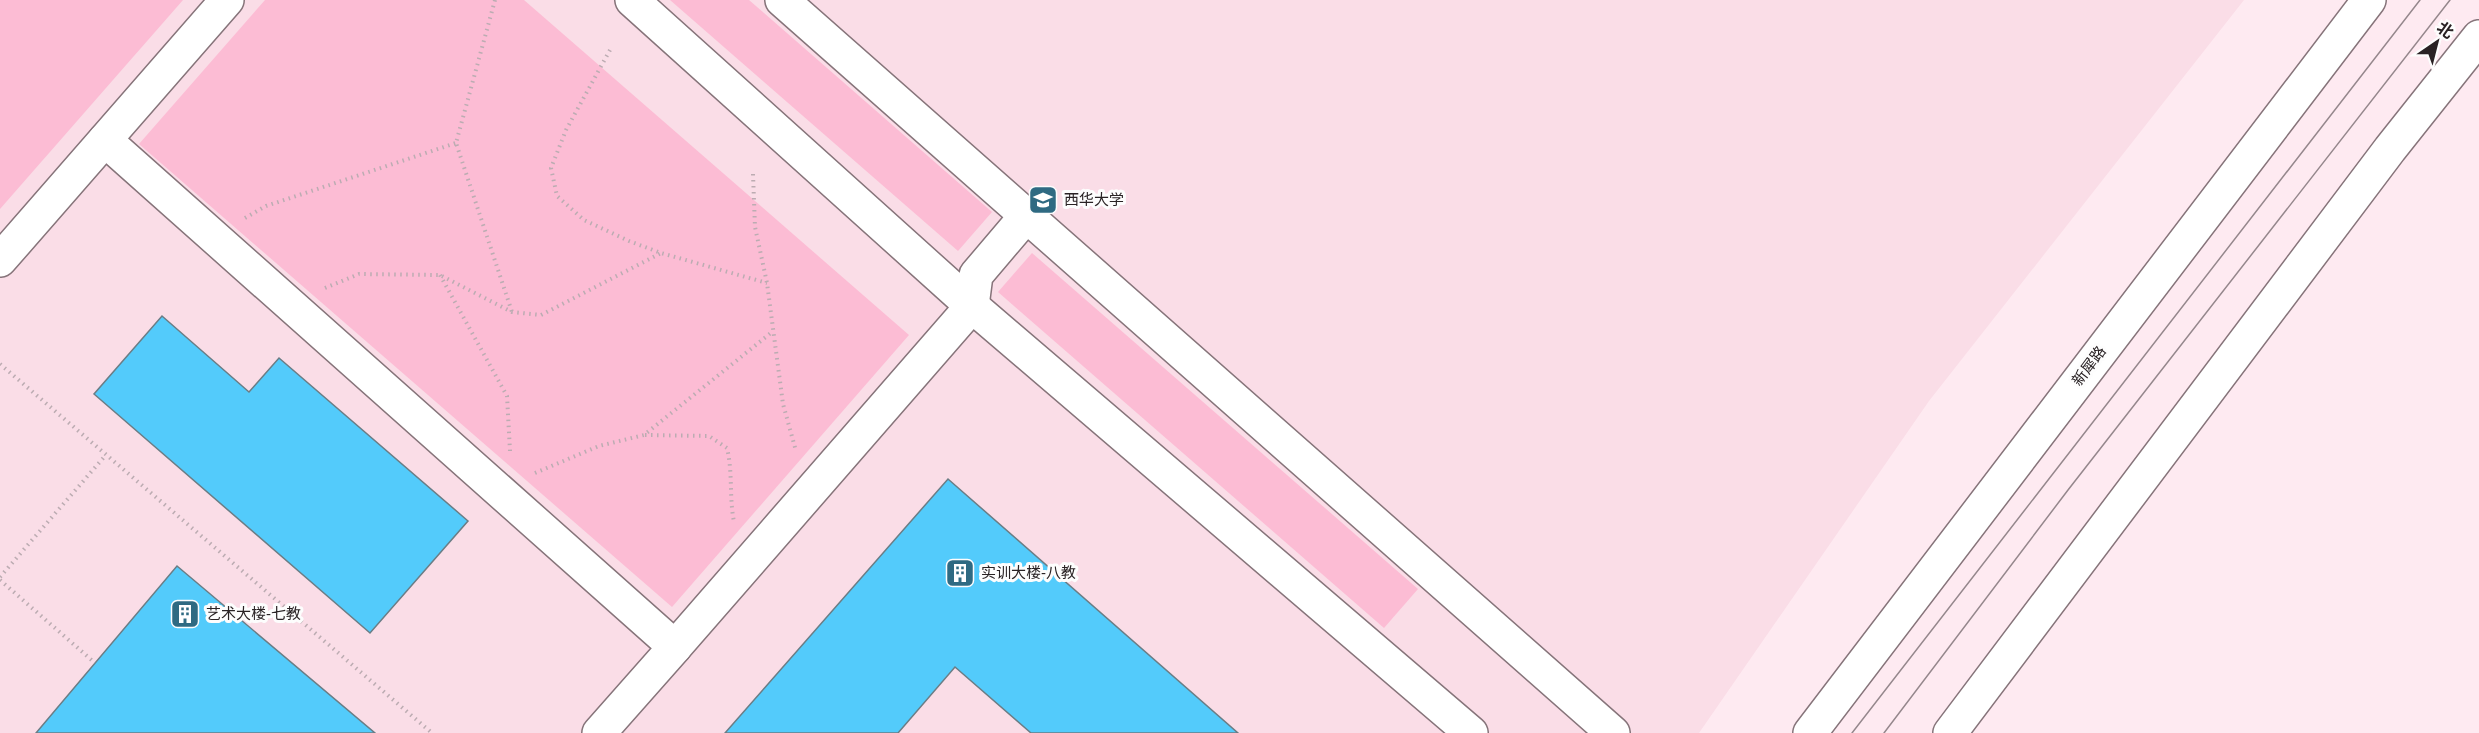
<svg xmlns="http://www.w3.org/2000/svg" width="2479" height="733" viewBox="0 0 2479 733" font-family="Arial,'Noto Sans SC',sans-serif">
<style>
.built{fill:#fadde7}
.green{fill:#fcbcd4}
.building{fill:#53cbfb;stroke:#6b7d85;stroke-width:1.5}
.lines{fill:none;stroke-linecap:round;stroke-linejoin:round}
.street-casing{stroke:#86747a;stroke-width:36}
.secondary-casing{stroke:#86747a;stroke-width:36}
.path{stroke:#bcacb2;stroke-width:4;stroke-dasharray:1.5 4.5;stroke-linecap:butt}
.street{stroke:#fff;stroke-width:33}
.secondary{stroke:#fff;stroke-width:33}
.tram{stroke:#95878c;stroke-width:1.5}
.labels{text-anchor:middle;stroke-width:6;stroke-linejoin:round;paint-order:stroke}
.poi-label{font-size:15px;fill:#292224;stroke:#fdfdfd;text-anchor:start}
.street-label{font-size:15px;fill:#292224;stroke:#fdfdfd}
</style>
<rect width="100%" height="100%" fill="#feeaf1"/>
<path class="built" d="M 0,0 L 2244,0 L 1929,401 L 1699,733 L 0,733 Z"/>
<g class="green">
<path d="M 0,0 L 183,0 L 0,209 Z"/>
<path d="M 265,0 L 524,0 L 909,335 L 672,607 L 139,144 Z"/>
<path d="M 670,0 L 749,0 L 992,212 L 958,251 Z"/>
<path d="M 1032,253 L 1418,589 L 1384,628 L 998,292 Z"/>
</g>
<g class="building">
<path d="M 162,316 L 249,392 L 279,358 L 468,521 L 370,633 L 94,394 Z"/>
<path d="M 948,479 L 1238,733 L 1031,733 L 955,667 L 898,733 L 725,733 Z"/>
<path d="M 177,566 L 375,733 L 36,733 Z"/>
</g>
<g class="lines">
<g class="street-casing">
<g id="street">
<path d="M 632,0 L 972,306 L 1471,733"/>
<path d="M 782,0 L 1613,733"/>
<path d="M 105,140 L 675,647 L 599,733"/>
<path d="M 0,260 L 227,0"/>
<path d="M 675,647 L 972,306 L 976,275 L 1027,215"/>
</g>
</g>
<g class="secondary-casing">
<g id="secondary">
<path d="M 1810,733 L 2369,0"/>
<path d="M 1950,733 L 2390,149 L 2479,37"/>
</g>
</g>
<g class="path">
<path d="M 495,0 L 456,143 L 512,312"/>
<path d="M 610,50 L 566,130 L 551,168 L 557,196 L 584,220 L 629,241 L 661,253 L 767,283"/>
<path d="M 753,174 L 755,227 L 767,283 L 783,404 L 796,451"/>
<path d="M 245,218 L 266,206 L 456,143"/>
<path d="M 440,275 L 507,396 L 510,451"/>
<path d="M 325,288 L 359,274 L 440,275 L 512,312 L 541,315 L 661,253"/>
<path d="M 0,364 L 432,733"/>
<path d="M 645,435 L 709,436 L 727,448 C 733,473 729,497 734,522"/>
<path d="M 535,473 L 599,446 L 644,435 L 772,332"/>
<path d="M 0,577 L 105,456"/>
<path d="M 0,580 L 95,663"/>
</g>
<use href="#street" class="street"/>
<use href="#secondary" class="secondary"/>
<g class="tram">
<path d="M 1852,733 L 2420,0"/>
<path d="M 1884,733 L 2068,490 L 2450,0"/>
</g>
</g>
<defs>
<g id="university-square" transform="scale(1.5)"><rect x="-9" y="-9" width="18" height="18" rx="4" fill="#2f6a82" stroke="#fdfdfd"/><path d="M0-5L7-2L0 1L-7-2ZM-4 1L0 2.5L4 1V4Q0 6-4 4Z" fill="#fff"/></g>
<g id="building-square" transform="scale(1.5)"><rect x="-9" y="-9" width="18" height="18" rx="4" fill="#2f6a82" stroke="#fdfdfd"/><path d="M-4-6H4V6H1V3H-1V6H-4ZM-2.5-4.3h1.7v1.8h-1.7ZM.8-4.3h1.7v1.8H.8ZM-2.5-1h1.7V.8h-1.7ZM.8-1h1.7V.8H.8Z" fill="#fff"/></g>
</defs>
<g fill-rule="evenodd">
<use href="#university-square" x="1043" y="200"/>
<use href="#building-square" x="960" y="573"/>
<use href="#building-square" x="185" y="614"/>
</g>
<g class="labels">
<g class="poi-label">
<text x="1064" y="205">西华大学</text>
<text x="981" y="578">实训大楼-八教</text>
<text x="206" y="619">艺术大楼-七教</text>
</g>
<g class="street-label">
<text transform="translate(2089 366) rotate(-53)" y="5">新犀路</text>
</g>
</g>
<g transform="translate(2437 42) rotate(35)" stroke="#fdfdfd" stroke-width="4.5" paint-order="stroke">
<path d="M0-4.5L10 22L0 15L-10 22Z" fill="#292224"/>
<text y="-9" font-size="16" font-weight="bold" text-anchor="middle" fill="#292224">北</text>
</g>
</svg>
